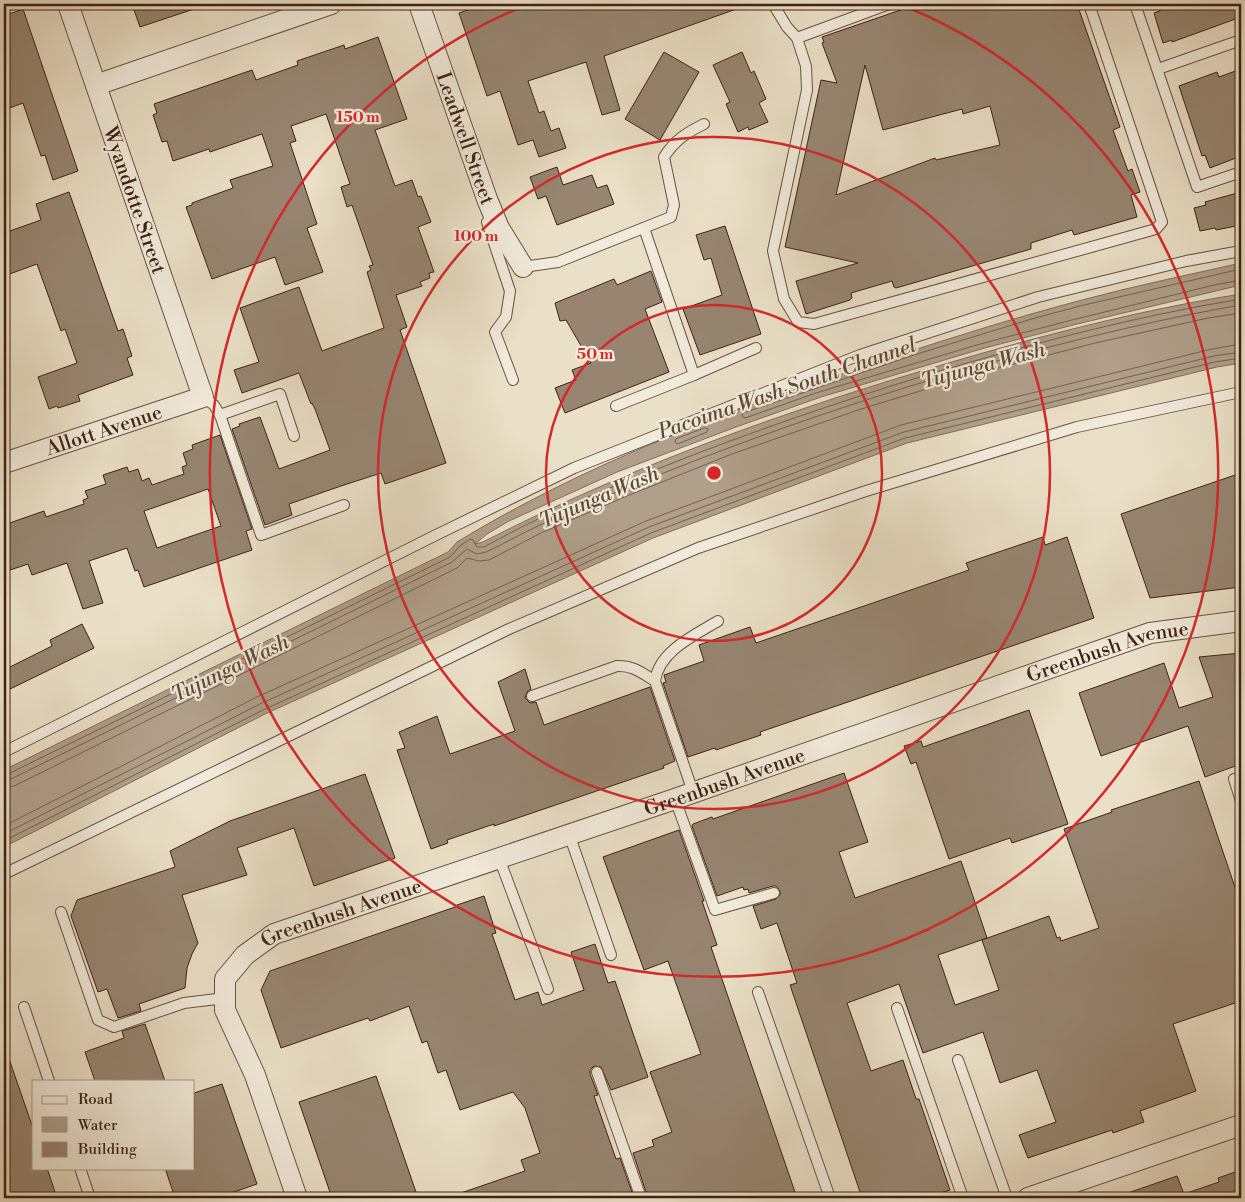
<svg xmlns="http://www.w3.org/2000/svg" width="1245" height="1202" viewBox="0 0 1245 1202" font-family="'Libre Bodoni',serif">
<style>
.water{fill:#b09f8a;stroke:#826d5b}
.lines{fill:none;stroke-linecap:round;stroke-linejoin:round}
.shore{stroke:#77604f;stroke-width:1}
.building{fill:#978571;stroke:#3e2214;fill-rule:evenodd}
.lane-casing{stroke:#695241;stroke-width:12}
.street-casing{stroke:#695241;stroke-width:22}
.lane{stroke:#f1ebdb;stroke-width:10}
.street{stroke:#f1ebdb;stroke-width:20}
.ring{fill:none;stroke:#d62828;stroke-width:2.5}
.labels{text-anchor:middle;stroke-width:4.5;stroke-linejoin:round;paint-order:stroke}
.street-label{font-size:20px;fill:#3e2214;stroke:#f1ebdb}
.water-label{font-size:21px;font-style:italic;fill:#604837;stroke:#f1ebdb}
.centre{fill:#d62828;stroke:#f1ebdb;stroke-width:2.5}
.ring-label{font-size:15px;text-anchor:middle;font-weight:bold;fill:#d62828;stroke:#f1ebdb;stroke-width:4.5;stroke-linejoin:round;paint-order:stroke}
</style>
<rect width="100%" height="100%" fill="#eae0c7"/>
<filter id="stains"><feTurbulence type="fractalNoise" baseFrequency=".004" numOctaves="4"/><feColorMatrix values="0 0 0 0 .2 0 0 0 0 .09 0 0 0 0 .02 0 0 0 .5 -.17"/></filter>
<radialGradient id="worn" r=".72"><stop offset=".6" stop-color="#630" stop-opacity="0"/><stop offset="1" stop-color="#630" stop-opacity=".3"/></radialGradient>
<path class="water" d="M 1241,263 L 1241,285 L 1073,325 L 981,349 L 821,397 L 736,427 L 617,472 L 509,521 L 487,534 L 475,544 L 483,542 C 623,470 774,415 925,370 C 1028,339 1134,311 1241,294 L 1241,363 L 1217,367 L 907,443 L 653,538 L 265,714 L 4,847 L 4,770 L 448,552 L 457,542 C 582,466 718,414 857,369 C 931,344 1006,320 1082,300 C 1134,286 1188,275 1241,263 Z"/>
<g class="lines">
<g class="shore">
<path d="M 1241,269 L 1084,305 L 1035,318 L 917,354 L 743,413 L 742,416 L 745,418 L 819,392 L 980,344 L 1072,320 L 1214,285 L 1241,280"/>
<path d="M 705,428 L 708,429 L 707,432 L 678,444 L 675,442 L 676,439 Z"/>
<path d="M 4,774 L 8,774 L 450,557 L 460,546 L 470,539 L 473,540 L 477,547 L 484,547 C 501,538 517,529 534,521 C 575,501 618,485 660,468 C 750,432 841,401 933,373 C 1034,343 1137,316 1241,299"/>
<path d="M 4,781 L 11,779 L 452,562 L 467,549 L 477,554 L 486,552 C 504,544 522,533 540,525 C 700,454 865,395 1034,351 C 1103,333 1171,317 1241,305"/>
<path d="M 4,788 L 14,786 L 457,568 L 467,558 L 479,561 L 489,560 L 541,533 L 627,496 L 732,454 L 861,409 L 983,372 L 1095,343 L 1208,318 L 1241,313"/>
<path d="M 4,826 L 257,697 L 646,521 L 901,425 L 1212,349 L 1241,344"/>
<path d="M 4,834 L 260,704 L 649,527 L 904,432 L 1214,356 L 1241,352"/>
<path d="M 4,841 L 263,710 L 651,533 L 905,438 L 1215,362 L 1241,358"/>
</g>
</g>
<g class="building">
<path d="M 132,4 L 200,4 L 200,7 L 140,27 Z"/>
<path d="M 486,4 L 742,4 L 742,7 L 604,56 L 620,110 L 602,115 L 586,62 L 528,81 L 539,113 L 544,111 L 551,131 L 559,128 L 566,148 L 539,157 L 533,140 L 518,145 L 500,91 L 487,96 L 459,13 Z"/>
<path d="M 918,4 L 1077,4 L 1120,127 L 1113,130 L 1128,171 L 1132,169 L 1140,192 L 1131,195 L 1137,217 L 1074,235 L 1072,230 L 1031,243 L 1031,249 L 896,288 L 894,287 L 892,281 L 851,293 L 852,298 L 850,299 L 850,300 L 806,314 L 796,281 L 858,263 L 785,247 L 821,80 L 837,83 L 822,43 L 824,42 L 822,37 ZM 865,65 L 883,130 L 962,109 L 963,114 L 990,106 L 1000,145 L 936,160 L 935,158 L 836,195 Z"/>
<path d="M 1158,4 L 1241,4 L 1241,17 L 1172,42 L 1172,40 L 1163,43 L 1154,13 L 1160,11 Z"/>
<path d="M 23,9 L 78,171 L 53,180 L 45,155 L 41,156 L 23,103 L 4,110 L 4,16 Z"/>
<path d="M 378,37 L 407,119 L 375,130 L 395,186 L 412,180 L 418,197 L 421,196 L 431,222 L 418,227 L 434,272 L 429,273 L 430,278 L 420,282 L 422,286 L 396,295 L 407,327 L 400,330 L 446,463 L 385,484 L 381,473 L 341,486 L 289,504 L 292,515 L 265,525 L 232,429 L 240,426 L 239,424 L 260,417 L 279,469 L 330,450 L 315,409 L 312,403 L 311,404 L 299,373 L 242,393 L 234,370 L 259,362 L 240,308 L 299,287 L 322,351 L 384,328 L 367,272 L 371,270 L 369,266 L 373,265 L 352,205 L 347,207 L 341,187 L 350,184 L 326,114 L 291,126 L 296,141 L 290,143 L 317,224 L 307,228 L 323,272 L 285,285 L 275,257 L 212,279 L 186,207 L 192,205 L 192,203 L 233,188 L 230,180 L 273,166 L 262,134 L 210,152 L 209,149 L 173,161 L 167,141 L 162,142 L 153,115 L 157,113 L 154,104 L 252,70 L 256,80 L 298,65 L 297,61 L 344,45 L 345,49 Z"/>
<path d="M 664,52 L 699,72 L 660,140 L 625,119 Z"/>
<path d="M 742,52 L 751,73 L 754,71 L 766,99 L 759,103 L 768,122 L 749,130 L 748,127 L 738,132 L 726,104 L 730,102 L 713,65 Z"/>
<path d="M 1241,69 L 1241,156 L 1210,168 L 1205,155 L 1202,156 L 1179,86 L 1217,72 L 1219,77 Z"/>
<path d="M 557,167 L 563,185 L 592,175 L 597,188 L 607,185 L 614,204 L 557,225 L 546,196 L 538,199 L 530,177 Z"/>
<path d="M 69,192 L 118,331 L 123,329 L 132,356 L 127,358 L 133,375 L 78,395 L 80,401 L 58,408 L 57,406 L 49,409 L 38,377 L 77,363 L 65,329 L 61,331 L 37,264 L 4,276 L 4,233 L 41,220 L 36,204 Z"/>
<path d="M 1241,192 L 1241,225 L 1216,230 L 1215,228 L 1200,231 L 1194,208 L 1206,205 L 1205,202 Z"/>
<path d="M 725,226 L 761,334 L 700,355 L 683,309 L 722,295 L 711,258 L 704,260 L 696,235 Z"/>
<path d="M 651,271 L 662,302 L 645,309 L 669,372 L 565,413 L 555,388 L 576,380 L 572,370 L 591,363 L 566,320 L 560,321 L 555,303 L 614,279 L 617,285 Z"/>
<path d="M 220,435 L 252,529 L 246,531 L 252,550 L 144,587 L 138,570 L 135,571 L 127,548 L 89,561 L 103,603 L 83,609 L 67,563 L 32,575 L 28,564 L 4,572 L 4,525 L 44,511 L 46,517 L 84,504 L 83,500 L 88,498 L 85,491 L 106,484 L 103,475 L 127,467 L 129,472 L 138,469 L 142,481 L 149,478 L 152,485 L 184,474 L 182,467 L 187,465 L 183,453 L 193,449 L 192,445 ZM 208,489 L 221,526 L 157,548 L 144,511 Z"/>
<path d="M 1241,473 L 1241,587 L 1150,598 L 1121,514 Z"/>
<path d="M 1043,537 L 1045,545 L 1067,537 L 1094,618 L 760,732 L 761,735 L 716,750 L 715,748 L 688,757 L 663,683 L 666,682 L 664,675 L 704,661 L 699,645 L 750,627 L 756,643 L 969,570 L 966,563 Z"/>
<path d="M 82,624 L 94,648 L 4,692 L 4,670 L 52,646 L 50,640 Z"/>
<path d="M 1241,653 L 1241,764 L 1205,777 L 1188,726 L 1101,756 L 1079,693 L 1164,663 L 1179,708 L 1213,697 L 1199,657 Z"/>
<path d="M 525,669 L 531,689 L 527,692 L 525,698 L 530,703 L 536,702 L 544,725 L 650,687 L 675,761 L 663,766 L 664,768 L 494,826 L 494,824 L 447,840 L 448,843 L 431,849 L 397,750 L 405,748 L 399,732 L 437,716 L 450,754 L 515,731 L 498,682 Z"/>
<path d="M 1029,710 L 1068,824 L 1012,843 L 1010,838 L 949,859 L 916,762 L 911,764 L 904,746 L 921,741 L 923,747 Z"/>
<path d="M 844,773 L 868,842 L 839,852 L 855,898 L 961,861 L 987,938 L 938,955 L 955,1005 L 999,990 L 982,940 L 1049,916 L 1057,938 L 1060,937 L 1061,941 L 1099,928 L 1064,829 L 1112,812 L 1111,810 L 1199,781 L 1241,905 L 1241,1001 L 1173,1024 L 1196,1091 L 1140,1111 L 1144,1122 L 1113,1133 L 1112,1130 L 1028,1158 L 1019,1135 L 1056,1122 L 1037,1070 L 1000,1083 L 983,1032 L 923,1053 L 899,984 L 847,1003 L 871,1071 L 903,1060 L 916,1099 L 919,1099 L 950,1190 L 925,1198 L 862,1198 L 790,985 L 797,983 L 777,923 L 761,929 L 753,906 L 776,899 L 780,895 L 780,891 L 776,886 L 773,886 L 749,893 L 748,889 L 744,890 L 743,887 L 717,896 L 692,826 L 693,824 L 712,817 L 713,819 Z"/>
<path d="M 365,774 L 395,858 L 314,886 L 294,828 L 237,848 L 247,875 L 182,895 L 198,943 L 192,954 L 187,968 L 185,988 L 139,1004 L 141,1011 L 118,1018 L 107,989 L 98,992 L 71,916 L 77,900 L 175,867 L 170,851 L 230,821 Z"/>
<path d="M 679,830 L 704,901 L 702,901 L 717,945 L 711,947 L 797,1198 L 648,1198 L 633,1153 L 654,1146 L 652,1140 L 672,1132 L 650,1072 L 701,1054 L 668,961 L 644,970 L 603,857 Z"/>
<path d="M 484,896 L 496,933 L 492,934 L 515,1000 L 538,992 L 542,1005 L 584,990 L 571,952 L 595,944 L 608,983 L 615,981 L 648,1077 L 611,1090 L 601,1067 L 594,1066 L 590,1070 L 590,1074 L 598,1095 L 594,1096 L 616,1159 L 620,1158 L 634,1198 L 455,1198 L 455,1195 L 525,1171 L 521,1160 L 540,1153 L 525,1108 L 513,1092 L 460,1110 L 446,1070 L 438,1073 L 427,1041 L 422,1043 L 409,1006 L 370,1021 L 368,1018 L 281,1048 L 261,990 L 270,971 L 458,906 L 457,905 Z"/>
<path d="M 145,1024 L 165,1081 L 95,1081 L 85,1052 L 124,1038 L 122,1031 Z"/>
<path d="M 7,1053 L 34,1131 L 34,1168 L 47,1168 L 57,1198 L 4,1198 L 4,1054 Z"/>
<path d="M 376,1076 L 418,1198 L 332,1198 L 299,1102 Z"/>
<path d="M 222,1084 L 257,1184 L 217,1198 L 175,1198 L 165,1168 L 194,1168 L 194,1093 Z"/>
<path d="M 1241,1170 L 1241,1198 L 1123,1198 L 1122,1195 L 1177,1176 L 1184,1194 L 1219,1182 L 1218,1178 Z"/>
</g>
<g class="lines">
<g class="lane-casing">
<g id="lane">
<path d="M 773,4 L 787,27 L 797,38 L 806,66 L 807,90 L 773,251 L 784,299 L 798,322 L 814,324 L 1156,229 L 1162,222 L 1089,4"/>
<path d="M 1135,4 L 1197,187 L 1241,172"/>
<path d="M 797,38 L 889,4"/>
<path d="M 1158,69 L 1241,40"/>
<path d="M 487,222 L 510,291 L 506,317 L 495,332 L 513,380"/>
<path d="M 523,267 L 558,262 L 671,217 L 674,205 L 664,157 C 675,140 686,133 704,124"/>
<path d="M 694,375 L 756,348"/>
<path d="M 203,397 L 214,405 L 220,415 L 261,535 L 344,505"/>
<path d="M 616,406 L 694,375 L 644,228"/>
<path d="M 220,415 L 280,394 L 294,436"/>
<path d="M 532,696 L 617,666 C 633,665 642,673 655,681"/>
<path d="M 4,752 L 434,536 L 574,468 L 860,355 L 1038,297 L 1186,261 L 1241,251"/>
<path d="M 1234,779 L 1241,801"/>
<path d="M 693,792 L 655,681 C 659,651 695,635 718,621"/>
<path d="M 675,799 L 715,910 L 774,893"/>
<path d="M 569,834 L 611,955"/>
<path d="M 499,858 L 548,989"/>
<path d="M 4,874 L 509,629 L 698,548 L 866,491 L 1077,427 L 1241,392"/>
<path d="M 61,912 L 98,1020 L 114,1027 L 184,1003 L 225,998"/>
<path d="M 758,992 L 830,1198"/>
<path d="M 24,1007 L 49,1081"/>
<path d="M 897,1008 L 963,1198"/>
<path d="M 958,1060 L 1007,1198"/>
<path d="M 597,1072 L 641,1198"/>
<path d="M 80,1168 L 90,1198"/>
</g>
</g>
<g class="street-casing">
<g id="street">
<path id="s1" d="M 419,4 L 487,199 L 499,228 L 523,267"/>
<path d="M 96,85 L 331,4"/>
<path id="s2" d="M 4,463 L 203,397 L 68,4"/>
<path id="s3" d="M 297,1198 L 255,1075 L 225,1010 L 225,979 L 245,955 L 274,934 L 675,799 L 1150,633 L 1241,621"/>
<path d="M 1028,1198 L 1241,1125"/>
</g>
</g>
<use href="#lane" class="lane"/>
<use href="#street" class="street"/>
</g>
<g class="ring">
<circle cx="714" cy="473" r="168"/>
<circle cx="714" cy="473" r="336"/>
<path d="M899 4A504 504 0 1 1 529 4"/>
</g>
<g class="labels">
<g class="street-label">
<text dy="7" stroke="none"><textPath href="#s1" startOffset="142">Leadwell Street</textPath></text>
<text transform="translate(135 200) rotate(71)" y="7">Wyandotte Street</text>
<text dy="7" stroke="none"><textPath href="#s2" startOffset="105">Allott Avenue</textPath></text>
<text dy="7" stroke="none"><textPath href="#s3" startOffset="1180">Greenbush Avenue</textPath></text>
<text dy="7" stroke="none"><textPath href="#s3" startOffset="775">Greenbush Avenue</textPath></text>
<text dy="7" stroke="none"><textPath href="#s3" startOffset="370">Greenbush Avenue</textPath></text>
</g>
<g class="water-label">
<text transform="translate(983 365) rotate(-15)" y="7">Tujunga Wash</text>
<text transform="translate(787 388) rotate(-19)" y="7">Pacoima Wash South Channel</text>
<text transform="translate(599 497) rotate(-23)" y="7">Tujunga Wash</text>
<text transform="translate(230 668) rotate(-26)" y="7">Tujunga Wash</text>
</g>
</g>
<circle cx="714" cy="473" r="8" class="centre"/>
<g class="ring-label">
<text x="358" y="122">150 m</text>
<text x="476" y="241">100 m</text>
<text x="595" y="359">50 m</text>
</g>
<rect width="1245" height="1202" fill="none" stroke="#eae0c7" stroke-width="20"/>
<rect x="5" y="5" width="1235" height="1192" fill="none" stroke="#3e2214" stroke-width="2.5"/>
<rect x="10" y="10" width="1225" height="1182" fill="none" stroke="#3e2214"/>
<rect x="32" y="1080" width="162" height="90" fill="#f1ebdb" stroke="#a99b8b"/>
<rect x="42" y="1096" width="25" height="8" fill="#f1ebdb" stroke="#a99b8b"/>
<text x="78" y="1104" font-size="15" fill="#3e2214">Road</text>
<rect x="42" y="1117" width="25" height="15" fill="#b09f8a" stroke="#a99b8b"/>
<text x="78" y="1130" font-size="15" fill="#3e2214">Water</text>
<rect x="42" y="1142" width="25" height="15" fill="#978571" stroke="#a99b8b"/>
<text x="78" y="1154" font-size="15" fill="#3e2214">Building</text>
<rect width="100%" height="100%" filter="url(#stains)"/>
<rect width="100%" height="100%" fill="url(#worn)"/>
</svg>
